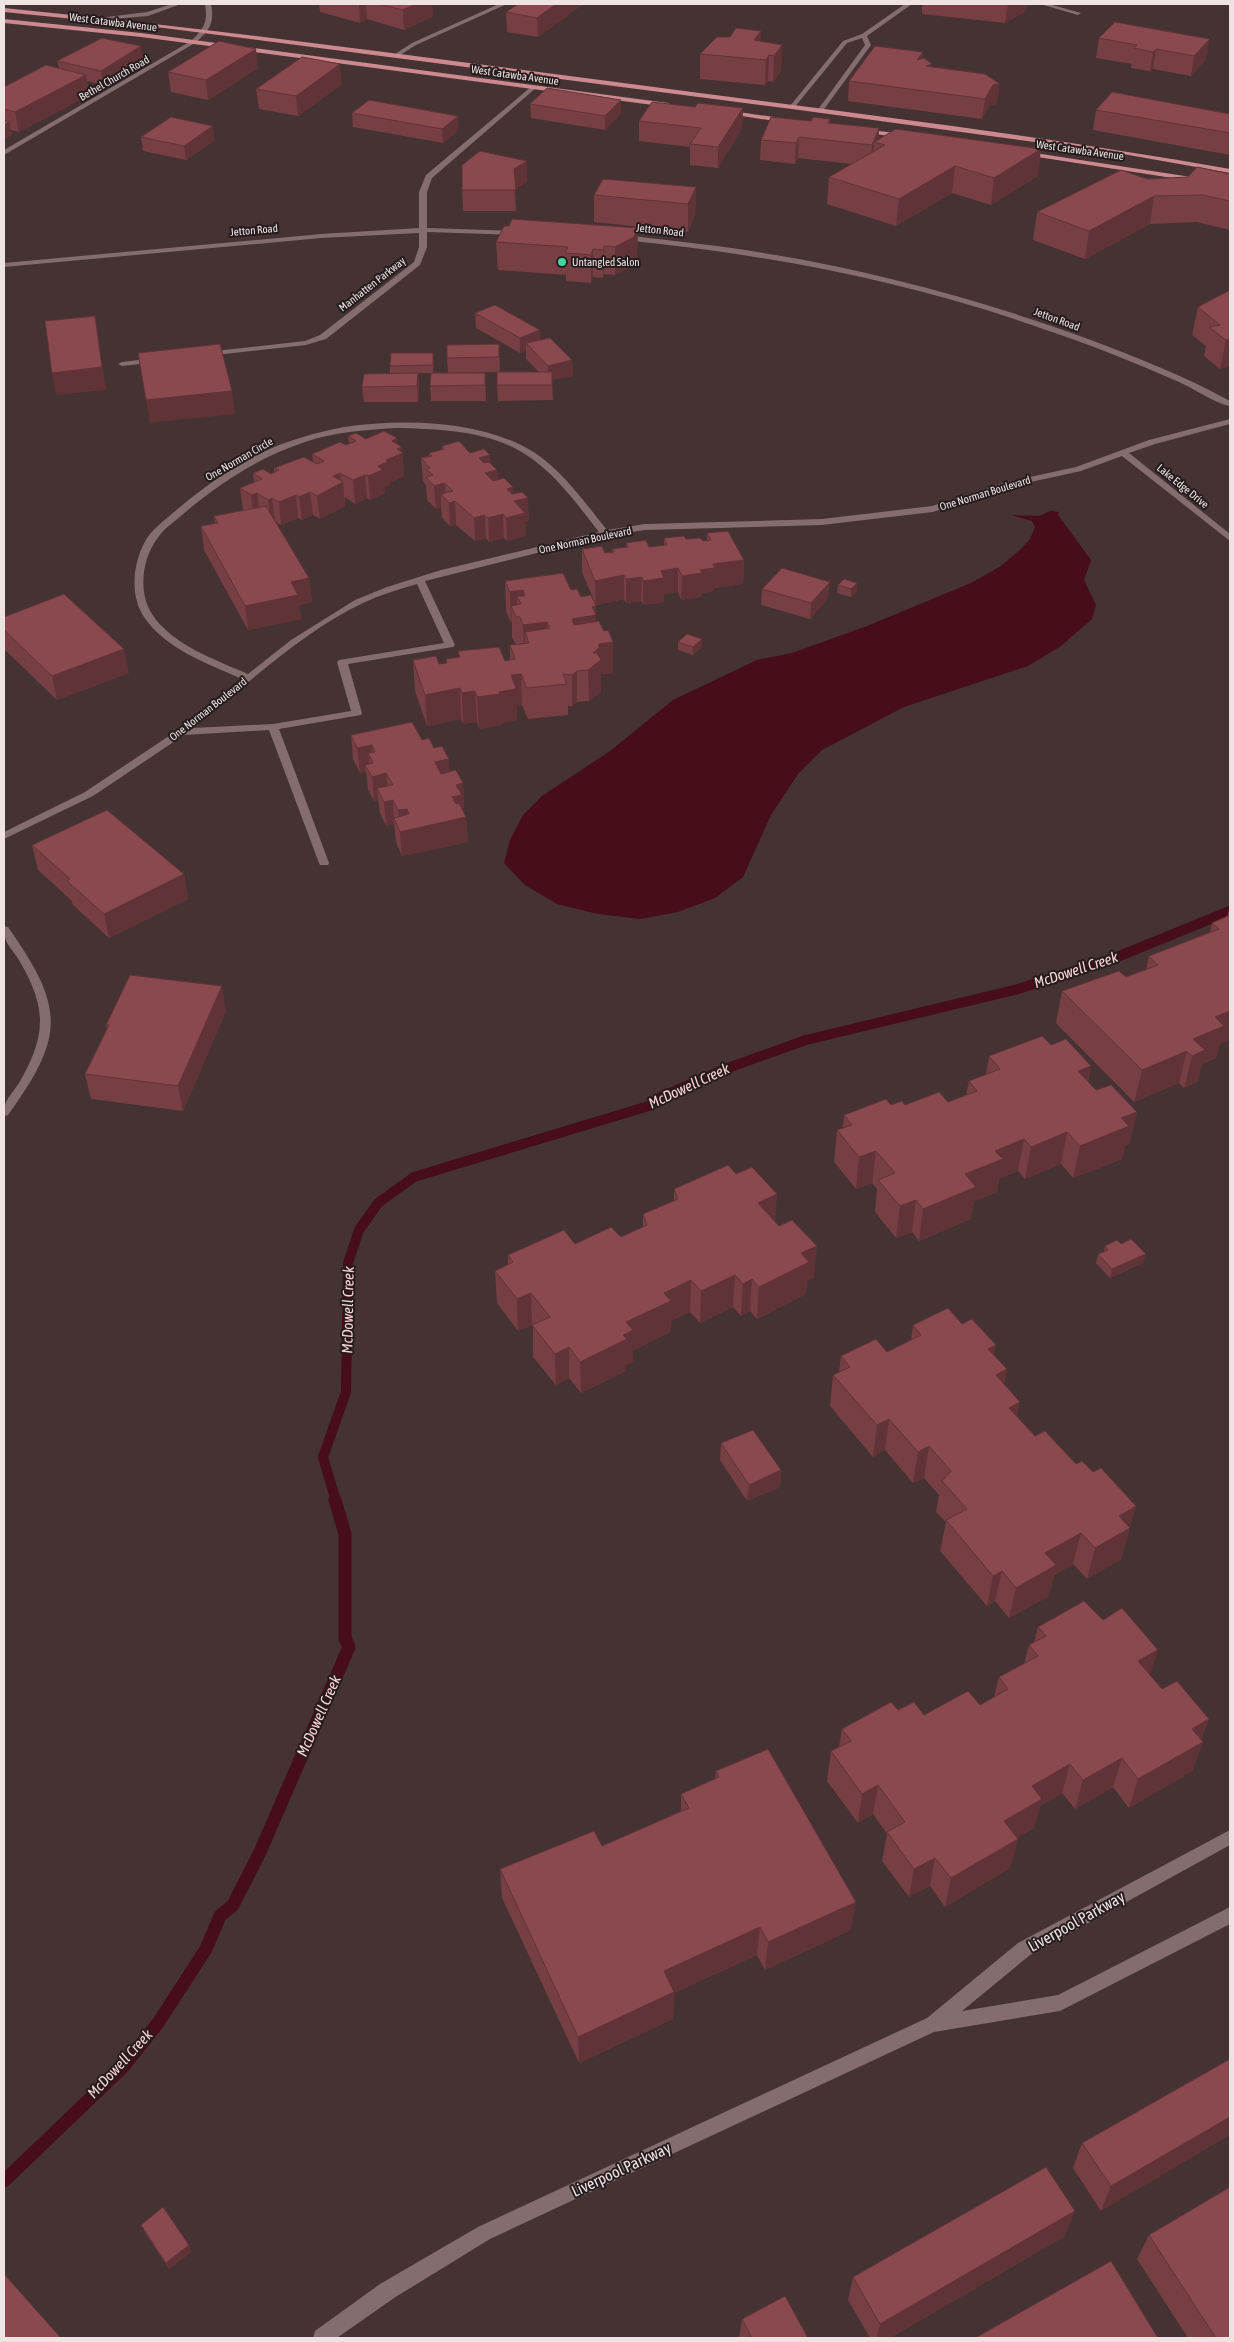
<svg xmlns="http://www.w3.org/2000/svg" width="1234" height="2342" viewBox="0 0 1234 2342" font-family="'Asap Condensed',sans-serif">
<style>
.water{fill:#470d18}
.lines{fill:none;stroke-linecap:round;stroke-linejoin:round}
.stream-far1{stroke:#470d18;stroke-width:10}
.stream{stroke:#470d18;stroke-width:13}
.minor{fill:#836d6f;fill-rule:evenodd}
.major{fill:#cc898f;fill-rule:evenodd}
.wall{fill:#763f44}
.shaded-wall{fill:#603337}
.building{fill:#89494f;stroke:#603337}
.poi-dot{fill:#45d49f;stroke:#251c1d;stroke-width:2}
.labels{text-anchor:middle;stroke-width:4;stroke-linejoin:round;paint-order:stroke}
.far-street-label{font-size:11px;fill:#eee2e2;stroke:#251c1d}
.far-poi-label{font-size:11px;fill:#eee2e2;stroke:#251c1d;text-anchor:start}
.water-label{font-size:15px;font-style:italic;fill:#ffd5d7;stroke:#251c1d}
.near-street-label{font-size:16px;fill:#eee2e2;stroke:#251c1d}
</style>
<rect width="100%" height="100%" fill="#453233"/>
<path class="water" d="M 1050,511 L 1059,512 L 1058,515 L 1091,560 L 1084,580 L 1096,605 L 1092,619 L 1061,646 L 1028,666 L 904,707 L 822,750 L 798,774 L 771,815 L 743,877 L 715,898 L 678,912 L 640,919 L 598,914 L 557,904 L 525,885 L 504,863 L 510,840 L 523,815 L 542,796 L 610,751 L 673,700 L 757,660 L 792,653 L 867,626 L 971,583 L 1001,566 L 1021,549 L 1030,539 L 1035,527 L 1032,521 L 1011,515 L 1039,516 Z"/>
<g class="lines">
<path class="stream-far1" d="M 336,1501 L 323,1457 L 346,1392 L 348,1263 L 359,1230 L 378,1203 L 414,1177 L 652,1105 L 658,1098 L 725,1069 L 806,1040 L 1018,989 L 1112,959 L 1230,911"/>
<path class="stream" d="M 4,2181 L 124,2066 L 158,2023 L 206,1949 L 220,1916 L 233,1905 L 260,1852 L 349,1647 L 345,1638 L 345,1534 L 335,1500"/>
<g class="minor">
<path d="M 172,4 L 181,4 L 148,16 L 102,20 L 99,18 L 147,12 Z"/>
<path d="M 205,4 L 211,4 C 215,23 209,31 195,43 L 4,155 L 4,150 L 191,41 C 204,29 208,22 205,4 Z"/>
<path d="M 499,4 L 507,4 L 416,45 L 397,57 L 392,56 L 412,43 Z"/>
<path d="M 905,4 L 912,4 L 867,36 L 871,45 L 822,112 L 817,111 L 865,45 L 862,38 L 847,43 L 794,108 L 790,108 L 790,106 L 843,41 L 862,34 Z"/>
<path d="M 1040,4 L 1049,4 L 1081,13 L 1078,15 Z"/>
<path d="M 532,86 L 537,87 L 432,178 L 427,192 L 427,228 L 517,231 L 521,233 L 520,235 L 427,232 L 427,247 L 420,265 L 326,339 L 306,345 L 206,356 L 202,354 L 206,352 L 305,341 L 320,335 L 414,262 L 419,247 L 419,233 L 321,238 L 4,267 L 4,263 L 321,234 L 419,228 L 419,192 L 426,175 Z"/>
<path d="M 619,236 C 629,235 640,237 649,238 C 672,241 695,243 717,246 C 844,263 968,295 1088,339 C 1136,357 1185,376 1230,401 L 1230,406 C 1214,403 1195,389 1179,382 C 1136,363 1091,345 1046,330 C 909,281 766,254 622,240 L 618,238 Z"/>
<path d="M 156,358 L 159,358 L 159,362 L 122,366 L 118,364 L 122,362 Z"/>
<path d="M 1230,419 L 1230,424 L 1155,444 L 1129,453 L 1230,534 L 1230,541 L 1122,456 L 1081,471 L 1012,486 L 933,512 L 822,525 L 645,530 L 605,536 L 425,581 L 455,645 L 453,647 L 348,664 L 362,713 L 361,715 L 279,729 L 329,863 L 328,865 L 320,865 L 319,863 L 269,730 L 184,735 L 93,796 L 4,839 L 4,832 L 85,792 L 178,730 L 242,679 C 209,664 165,649 144,617 C 129,594 133,561 147,538 C 154,528 165,520 174,512 C 206,485 240,461 279,445 C 300,437 322,431 344,427 C 400,419 467,420 519,444 C 556,461 582,499 607,530 L 645,524 L 822,519 L 932,506 L 1007,482 L 1076,467 L 1149,440 ZM 395,428 C 438,429 487,430 525,454 C 555,473 577,504 599,532 L 441,570 L 387,587 L 355,600 L 291,640 L 248,674 C 216,660 172,645 152,614 C 138,593 142,559 157,539 C 163,529 173,523 182,515 C 218,484 259,457 305,442 C 334,432 364,430 395,428 ZM 417,584 L 444,643 L 339,660 L 337,662 L 351,711 L 273,724 L 193,728 C 244,687 303,631 363,603 C 380,595 399,589 417,584 Z"/>
<path d="M 4,926 L 8,927 C 64,1007 66,1035 8,1115 L 4,1116 C 3,1101 11,1095 19,1083 C 30,1064 40,1043 40,1021 C 40,999 29,976 17,957 C 9,945 3,941 4,926 Z"/>
<path d="M 1230,1830 L 1230,1845 L 1030,1955 L 962,2011 L 1058,1995 L 1230,1907 L 1230,1924 L 1060,2011 L 934,2032 L 490,2239 L 394,2298 L 337,2338 L 313,2338 L 315,2331 L 380,2284 L 478,2227 L 927,2018 L 1018,1943 Z"/>
</g>
<g class="major">
<path d="M 4,8 C 216,29 428,58 639,85 C 837,111 1034,134 1230,169 L 1230,173 L 1123,154 L 792,109 L 164,28 L 4,12 Z"/>
<path d="M 4,19 L 141,33 L 668,103 L 671,105 L 668,107 L 141,37 L 4,23 Z"/>
<path d="M 725,110 L 787,119 L 790,121 L 787,123 L 723,113 L 722,112 Z"/>
<path d="M 862,129 L 904,134 L 908,136 L 904,138 L 860,132 L 859,131 Z"/>
<path d="M 1022,151 L 1230,183 L 1230,187 L 1025,155 L 1021,153 Z"/>
</g>
</g>
<g class="wall">
<path d="M 319,4 L 432,4 L 433,16 L 404,30 L 367,19 L 360,23 L 320,12 Z"/>
<path d="M 518,4 L 583,4 L 538,37 L 507,32 L 506,12 Z"/>
<path d="M 922,4 L 1027,4 L 1026,11 L 1005,23 L 922,14 Z"/>
<path d="M 1115,22 L 1206,59 L 1191,76 L 1153,69 L 1150,71 L 1131,68 L 1132,64 L 1096,58 L 1099,38 Z"/>
<path d="M 761,31 L 760,41 L 782,45 L 781,71 L 773,82 L 768,81 L 765,85 L 700,79 L 700,54 L 730,37 Z"/>
<path d="M 141,46 L 143,60 L 103,85 L 87,81 L 89,95 L 19,132 L 11,130 L 12,135 L 4,140 L 4,87 L 59,68 L 57,61 Z"/>
<path d="M 923,52 L 922,59 L 932,67 L 997,104 L 990,105 L 982,119 L 848,101 L 849,81 Z"/>
<path d="M 258,68 L 208,100 L 171,92 L 168,72 Z"/>
<path d="M 342,84 L 298,116 L 259,109 L 256,89 Z"/>
<path d="M 530,104 L 621,113 L 605,130 L 531,118 Z"/>
<path d="M 695,107 L 743,108 L 742,128 L 718,168 L 690,165 L 690,147 L 639,141 L 639,121 Z"/>
<path d="M 1096,110 L 1230,114 L 1230,155 L 1093,130 Z"/>
<path d="M 352,113 L 458,116 L 458,130 L 443,143 L 353,127 Z"/>
<path d="M 830,119 L 830,123 L 879,128 L 878,140 L 1038,176 L 991,205 L 952,193 L 896,226 L 827,204 L 829,177 L 852,164 L 798,158 L 795,164 L 760,160 L 761,140 L 811,121 Z"/>
<path d="M 141,137 L 215,140 L 186,160 L 143,151 Z"/>
<path d="M 1230,174 L 1230,230 L 1197,222 L 1150,224 L 1085,259 L 1033,240 L 1037,212 L 1147,179 L 1188,177 Z"/>
<path d="M 527,182 L 515,189 L 516,211 L 463,211 L 462,190 Z"/>
<path d="M 696,187 L 695,215 L 688,232 L 594,222 L 594,195 Z"/>
<path d="M 638,228 L 637,255 L 634,265 L 615,275 L 604,274 L 603,278 L 593,277 L 591,283 L 566,281 L 566,275 L 498,270 L 496,242 Z"/>
<path d="M 1230,290 L 1230,366 L 1220,369 L 1204,356 L 1206,346 L 1192,335 L 1198,307 Z"/>
<path d="M 475,313 L 541,340 L 572,360 L 573,376 L 552,380 L 553,400 L 498,401 L 497,385 L 539,372 L 526,359 L 526,351 L 520,353 L 476,328 Z"/>
<path d="M 499,344 L 500,372 L 448,373 L 447,358 Z"/>
<path d="M 434,360 L 433,373 L 390,373 L 390,366 Z"/>
<path d="M 418,373 L 419,389 L 418,402 L 364,402 L 362,387 Z"/>
<path d="M 485,373 L 486,401 L 431,401 L 430,386 Z"/>
<path d="M 348,436 L 398,444 L 402,447 L 404,476 L 390,482 L 390,485 L 385,487 L 385,493 L 370,500 L 367,498 L 355,504 L 345,497 L 345,506 L 320,519 L 313,515 L 302,520 L 298,518 L 281,525 L 276,522 L 309,578 L 312,602 L 299,605 L 301,619 L 248,630 L 204,550 L 201,526 L 215,523 L 214,516 L 243,510 L 240,488 L 254,482 L 253,473 L 271,474 L 274,472 L 274,468 L 313,462 L 312,454 L 349,444 Z"/>
<path d="M 442,446 L 470,453 L 490,455 L 490,463 L 497,470 L 498,480 L 513,494 L 529,521 L 525,522 L 526,536 L 507,541 L 504,538 L 489,542 L 486,538 L 475,541 L 456,525 L 450,526 L 442,518 L 441,508 L 436,509 L 427,500 L 426,485 L 423,481 L 421,458 L 429,456 L 429,453 L 442,450 Z"/>
<path d="M 707,533 L 744,560 L 743,584 L 714,588 L 714,591 L 702,593 L 701,597 L 681,600 L 678,592 L 664,594 L 664,602 L 643,605 L 641,601 L 626,603 L 624,599 L 596,605 L 582,572 L 582,549 L 605,553 L 612,552 L 612,549 L 626,547 L 626,543 L 649,547 L 664,545 L 664,538 L 686,539 L 703,541 L 707,541 Z"/>
<path d="M 505,581 L 571,590 L 596,606 L 596,622 L 613,642 L 613,673 L 601,674 L 601,692 L 589,701 L 577,702 L 572,706 L 568,706 L 568,715 L 528,719 L 522,705 L 517,706 L 517,720 L 501,723 L 501,725 L 479,729 L 477,722 L 463,724 L 461,719 L 427,726 L 415,691 L 413,660 L 439,664 L 446,663 L 446,659 L 459,657 L 458,651 L 505,661 L 510,660 L 510,645 L 516,645 L 512,637 L 512,623 L 511,623 L 506,611 Z"/>
<path d="M 838,585 L 857,591 L 851,597 L 837,593 Z"/>
<path d="M 762,589 L 828,598 L 810,619 L 761,605 Z"/>
<path d="M 4,617 L 129,673 L 57,700 L 4,649 Z"/>
<path d="M 678,642 L 702,647 L 693,655 L 678,650 Z"/>
<path d="M 351,735 L 422,740 L 434,748 L 450,772 L 463,783 L 464,808 L 462,808 L 463,810 L 466,817 L 468,842 L 402,856 L 396,842 L 394,824 L 386,826 L 380,813 L 378,800 L 374,801 L 368,789 L 366,771 L 360,773 L 353,759 Z"/>
<path d="M 32,845 L 184,874 L 188,899 L 109,938 L 73,905 L 71,900 L 38,870 Z"/>
<path d="M 1230,905 L 1230,1040 L 1220,1044 L 1216,1058 L 1202,1064 L 1197,1082 L 1184,1088 L 1179,1083 L 1134,1102 L 1056,1023 L 1062,991 L 1126,977 L 1146,970 L 1149,956 L 1210,932 L 1212,923 L 1227,917 Z"/>
<path d="M 226,1011 L 183,1111 L 91,1099 L 85,1074 L 107,1029 L 106,1025 Z"/>
<path d="M 1051,1045 L 1091,1066 L 1088,1082 L 1096,1090 L 1137,1112 L 1129,1144 L 1125,1146 L 1122,1159 L 1073,1178 L 1061,1164 L 1025,1179 L 1018,1171 L 999,1179 L 997,1192 L 974,1201 L 971,1219 L 919,1241 L 912,1232 L 896,1238 L 875,1212 L 877,1189 L 872,1183 L 856,1189 L 834,1162 L 837,1130 L 843,1128 L 844,1115 L 891,1105 L 905,1105 L 948,1102 L 966,1095 L 969,1081 L 986,1075 L 989,1056 Z"/>
<path d="M 674,1189 L 775,1222 L 814,1278 L 807,1281 L 806,1294 L 757,1319 L 750,1311 L 741,1316 L 733,1307 L 700,1323 L 690,1312 L 671,1321 L 670,1332 L 633,1351 L 633,1362 L 626,1365 L 626,1371 L 581,1393 L 569,1378 L 556,1385 L 533,1357 L 533,1325 L 518,1331 L 497,1303 L 495,1271 L 508,1265 L 508,1255 L 575,1244 L 621,1237 L 643,1227 L 643,1214 L 674,1201 Z"/>
<path d="M 1121,1244 L 1143,1263 L 1110,1278 L 1096,1263 L 1098,1254 L 1104,1252 L 1105,1246 Z"/>
<path d="M 962,1324 L 996,1345 L 994,1355 L 1007,1369 L 1004,1384 L 1017,1417 L 1035,1436 L 1076,1464 L 1093,1472 L 1136,1506 L 1121,1559 L 1087,1579 L 1073,1564 L 1054,1575 L 1049,1596 L 1009,1618 L 995,1601 L 987,1606 L 940,1551 L 946,1522 L 936,1512 L 939,1495 L 924,1478 L 913,1483 L 885,1450 L 873,1457 L 830,1406 L 833,1375 L 839,1372 L 841,1356 L 887,1352 L 911,1340 L 913,1325 Z"/>
<path d="M 721,1443 L 781,1470 L 780,1487 L 747,1501 L 720,1460 Z"/>
<path d="M 1038,1627 L 1150,1675 L 1162,1689 L 1209,1719 L 1201,1740 L 1203,1742 L 1192,1771 L 1129,1808 L 1113,1787 L 1075,1809 L 1062,1793 L 1040,1806 L 1034,1828 L 1017,1838 L 1018,1839 L 1010,1868 L 945,1907 L 930,1886 L 909,1897 L 882,1861 L 887,1834 L 873,1814 L 858,1823 L 827,1781 L 831,1751 L 839,1747 L 842,1729 L 898,1710 L 924,1715 L 980,1705 L 994,1697 L 999,1677 L 1024,1664 L 1029,1645 L 1034,1642 Z"/>
<path d="M 716,1771 L 851,1930 L 765,1970 L 757,1955 L 674,1993 L 673,2019 L 579,2063 L 502,1898 L 500,1869 L 602,1846 L 681,1811 L 681,1794 L 715,1779 Z"/>
<path d="M 1230,2059 L 1101,2211 L 1073,2168 L 1082,2143 Z"/>
<path d="M 141,2225 L 189,2245 L 191,2252 L 169,2269 L 144,2231 Z"/>
<path d="M 1149,2235 L 1230,2338 L 1188,2338 L 1137,2259 Z"/>
<path d="M 1065,2236 L 890,2338 L 870,2338 L 848,2300 L 853,2277 Z"/>
<path d="M 742,2319 L 808,2338 L 739,2338 Z"/>
</g>
<g class="shaded-wall">
<path d="M 359,4 L 366,4 L 367,19 L 360,23 Z"/>
<path d="M 416,4 L 432,4 L 433,16 L 404,30 L 403,10 Z"/>
<path d="M 556,4 L 583,4 L 538,37 L 537,18 Z"/>
<path d="M 1008,4 L 1027,4 L 1026,11 L 1005,23 Z"/>
<path d="M 761,31 L 760,57 L 754,40 Z"/>
<path d="M 1210,39 L 1206,59 L 1191,76 L 1194,56 Z"/>
<path d="M 782,45 L 781,71 L 773,82 L 774,56 Z"/>
<path d="M 141,46 L 143,60 L 103,85 L 101,71 Z"/>
<path d="M 256,49 L 258,68 L 208,100 L 206,80 Z"/>
<path d="M 1156,49 L 1153,69 L 1150,71 L 1153,52 Z"/>
<path d="M 923,52 L 921,72 L 917,60 Z"/>
<path d="M 769,55 L 768,81 L 765,85 L 766,60 Z"/>
<path d="M 340,64 L 342,84 L 298,116 L 296,96 Z"/>
<path d="M 86,75 L 89,95 L 19,132 L 15,112 Z"/>
<path d="M 1000,84 L 997,104 L 990,105 L 982,119 L 985,99 L 993,85 Z"/>
<path d="M 621,100 L 621,113 L 605,130 L 605,116 Z"/>
<path d="M 743,108 L 742,128 L 718,168 L 718,147 Z"/>
<path d="M 458,116 L 458,130 L 443,143 L 442,129 Z"/>
<path d="M 9,122 L 12,135 L 4,140 L 4,125 Z"/>
<path d="M 213,126 L 215,140 L 186,160 L 184,146 Z"/>
<path d="M 879,128 L 878,143 L 874,142 L 873,159 L 870,166 L 872,145 Z"/>
<path d="M 799,137 L 798,158 L 795,164 L 796,143 Z"/>
<path d="M 1041,149 L 1038,176 L 991,205 L 994,178 Z"/>
<path d="M 527,161 L 527,182 L 515,190 L 514,169 Z"/>
<path d="M 955,166 L 952,193 L 896,226 L 899,199 Z"/>
<path d="M 696,187 L 695,215 L 688,232 L 688,204 Z"/>
<path d="M 1154,196 L 1150,224 L 1085,259 L 1089,231 Z"/>
<path d="M 638,228 L 637,255 L 634,265 L 615,275 L 615,247 Z"/>
<path d="M 604,246 L 604,274 L 603,278 L 603,250 Z"/>
<path d="M 593,249 L 593,277 L 591,283 L 591,255 Z"/>
<path d="M 95,316 L 106,390 L 56,395 L 52,373 Z"/>
<path d="M 540,330 L 541,345 L 526,343 L 526,351 L 520,353 L 520,338 Z"/>
<path d="M 1230,339 L 1230,366 L 1220,369 L 1226,340 Z"/>
<path d="M 572,360 L 573,376 L 548,381 L 548,366 Z"/>
<path d="M 418,373 L 419,389 L 418,402 L 417,386 Z"/>
<path d="M 232,391 L 235,414 L 150,423 L 146,400 Z"/>
<path d="M 397,438 L 398,448 L 402,447 L 404,476 L 390,482 L 390,485 L 385,487 L 385,493 L 370,500 L 368,476 L 378,466 L 392,441 Z"/>
<path d="M 490,455 L 490,472 L 497,470 L 498,493 L 487,496 L 479,458 Z"/>
<path d="M 340,473 L 341,483 L 343,482 L 345,506 L 320,519 L 317,496 L 333,476 Z"/>
<path d="M 365,475 L 367,498 L 355,504 L 353,480 Z"/>
<path d="M 445,483 L 446,500 L 441,494 L 441,508 L 436,509 L 434,486 Z"/>
<path d="M 513,487 L 514,510 L 507,489 Z"/>
<path d="M 310,492 L 313,515 L 302,520 L 299,497 Z"/>
<path d="M 257,493 L 260,516 L 254,518 L 251,495 Z"/>
<path d="M 296,495 L 298,518 L 281,525 L 279,502 Z"/>
<path d="M 272,498 L 275,521 L 271,523 L 268,500 Z"/>
<path d="M 528,498 L 529,521 L 525,522 L 526,536 L 507,541 L 506,518 L 514,501 Z"/>
<path d="M 455,501 L 456,525 L 450,526 L 449,503 Z"/>
<path d="M 503,514 L 504,538 L 489,542 L 488,518 Z"/>
<path d="M 485,515 L 486,538 L 475,541 L 474,518 Z"/>
<path d="M 744,560 L 743,584 L 714,588 L 714,591 L 702,593 L 701,597 L 681,600 L 682,576 L 713,564 Z"/>
<path d="M 678,568 L 678,592 L 664,594 L 664,602 L 643,605 L 643,581 L 661,571 Z"/>
<path d="M 624,575 L 624,599 L 596,605 L 595,581 Z"/>
<path d="M 642,577 L 641,601 L 626,603 L 626,579 Z"/>
<path d="M 309,578 L 312,602 L 299,605 L 301,619 L 248,630 L 245,606 L 291,582 Z"/>
<path d="M 830,582 L 828,598 L 810,619 L 811,603 Z"/>
<path d="M 857,583 L 857,591 L 851,597 L 851,589 Z"/>
<path d="M 523,590 L 524,621 L 521,604 L 517,596 L 518,617 L 511,606 L 512,623 L 511,623 L 510,592 Z"/>
<path d="M 596,606 L 596,646 L 572,649 L 572,619 L 592,607 Z"/>
<path d="M 547,622 L 548,653 L 529,643 L 525,632 L 525,656 L 523,625 Z"/>
<path d="M 702,639 L 702,647 L 693,655 L 693,647 Z"/>
<path d="M 613,642 L 613,673 L 601,674 L 601,692 L 589,701 L 588,670 L 593,653 L 599,644 Z"/>
<path d="M 124,649 L 129,673 L 57,700 L 52,676 Z"/>
<path d="M 577,671 L 577,702 L 572,706 L 572,675 Z"/>
<path d="M 521,674 L 522,705 L 517,706 L 517,720 L 501,723 L 501,725 L 479,729 L 477,697 L 499,692 L 511,675 Z"/>
<path d="M 460,688 L 461,719 L 427,726 L 425,695 Z"/>
<path d="M 475,691 L 477,722 L 463,724 L 462,693 Z"/>
<path d="M 372,745 L 374,770 L 373,763 L 368,753 L 370,770 L 365,765 L 366,771 L 360,773 L 357,748 Z"/>
<path d="M 449,759 L 451,783 L 436,787 L 435,762 Z"/>
<path d="M 386,773 L 389,798 L 377,788 L 378,800 L 374,801 L 372,777 Z"/>
<path d="M 463,783 L 464,808 L 462,808 L 463,818 L 466,817 L 468,842 L 402,856 L 398,810 L 407,809 L 408,830 L 452,797 L 456,785 Z"/>
<path d="M 393,800 L 394,824 L 386,826 L 384,802 Z"/>
<path d="M 184,874 L 188,899 L 109,938 L 104,914 Z"/>
<path d="M 222,986 L 226,1011 L 183,1111 L 178,1086 Z"/>
<path d="M 1230,1011 L 1230,1040 L 1220,1044 L 1216,1058 L 1202,1064 L 1197,1082 L 1184,1088 L 1192,1056 L 1193,1039 L 1215,1017 Z"/>
<path d="M 1187,1051 L 1179,1083 L 1134,1102 L 1142,1070 Z"/>
<path d="M 1091,1066 L 1084,1098 L 1078,1071 Z"/>
<path d="M 1137,1112 L 1129,1144 L 1125,1146 L 1122,1159 L 1073,1178 L 1080,1146 L 1121,1118 Z"/>
<path d="M 1067,1132 L 1061,1164 L 1025,1179 L 1031,1147 Z"/>
<path d="M 1024,1139 L 1018,1171 L 999,1179 L 997,1192 L 974,1201 L 971,1219 L 919,1241 L 923,1209 L 995,1151 Z"/>
<path d="M 876,1151 L 872,1183 L 856,1189 L 859,1157 Z"/>
<path d="M 777,1194 L 775,1226 L 758,1203 Z"/>
<path d="M 916,1200 L 912,1232 L 896,1238 L 900,1206 Z"/>
<path d="M 817,1246 L 814,1278 L 807,1281 L 806,1294 L 757,1319 L 759,1287 L 801,1253 Z"/>
<path d="M 1146,1254 L 1143,1263 L 1110,1278 L 1112,1269 Z"/>
<path d="M 735,1275 L 733,1307 L 700,1323 L 701,1291 Z"/>
<path d="M 752,1279 L 750,1311 L 741,1316 L 743,1284 Z"/>
<path d="M 691,1280 L 690,1312 L 671,1321 L 670,1332 L 633,1351 L 633,1362 L 626,1365 L 626,1371 L 581,1393 L 580,1362 L 623,1335 L 626,1322 L 664,1293 Z"/>
<path d="M 531,1293 L 532,1325 L 518,1331 L 517,1299 Z"/>
<path d="M 996,1345 L 990,1377 L 988,1349 Z"/>
<path d="M 569,1347 L 569,1378 L 556,1385 L 555,1354 Z"/>
<path d="M 1007,1369 L 1001,1401 L 996,1375 Z"/>
<path d="M 1020,1402 L 1014,1433 L 1009,1408 Z"/>
<path d="M 889,1419 L 885,1450 L 873,1457 L 877,1425 Z"/>
<path d="M 929,1446 L 924,1478 L 913,1483 L 918,1452 Z"/>
<path d="M 781,1470 L 780,1487 L 747,1501 L 749,1485 Z"/>
<path d="M 1136,1506 L 1121,1559 L 1087,1579 L 1095,1548 L 1119,1516 Z"/>
<path d="M 1081,1533 L 1073,1564 L 1054,1575 L 1049,1596 L 1009,1618 L 1016,1588 L 1045,1553 Z"/>
<path d="M 1002,1571 L 995,1601 L 987,1606 L 993,1576 Z"/>
<path d="M 1158,1650 L 1148,1681 L 1138,1661 Z"/>
<path d="M 1209,1719 L 1200,1743 L 1203,1742 L 1192,1771 L 1129,1808 L 1138,1779 L 1192,1729 Z"/>
<path d="M 1122,1758 L 1113,1787 L 1075,1809 L 1083,1780 Z"/>
<path d="M 1070,1764 L 1062,1793 L 1040,1806 L 1034,1828 L 997,1850 L 1004,1821 L 1032,1786 Z"/>
<path d="M 878,1785 L 873,1814 L 858,1823 L 862,1794 Z"/>
<path d="M 1018,1839 L 1010,1868 L 945,1907 L 951,1878 Z"/>
<path d="M 935,1858 L 930,1886 L 909,1897 L 914,1869 Z"/>
<path d="M 856,1902 L 851,1930 L 765,1970 L 768,1942 Z"/>
<path d="M 760,1927 L 757,1955 L 674,1993 L 673,2019 L 579,2063 L 578,2037 L 664,1971 Z"/>
<path d="M 1230,2117 L 1230,2135 L 1101,2211 L 1111,2186 Z"/>
<path d="M 1075,2211 L 1065,2236 L 890,2338 L 877,2338 L 880,2324 Z"/>
<path d="M 189,2245 L 191,2252 L 169,2269 L 166,2263 Z"/>
</g>
<g class="building">
<path d="M 379,4 L 416,4 L 403,10 Z"/>
<path d="M 518,4 L 556,4 L 537,18 L 506,12 Z"/>
<path d="M 1115,22 L 1210,39 L 1194,56 L 1156,49 L 1153,52 L 1134,48 L 1137,45 L 1099,38 Z"/>
<path d="M 736,28 L 761,31 L 754,40 L 782,45 L 774,56 L 769,55 L 766,60 L 700,54 L 717,37 L 730,37 Z"/>
<path d="M 102,38 L 141,46 L 101,71 L 57,61 Z"/>
<path d="M 219,41 L 256,49 L 206,80 L 168,72 Z"/>
<path d="M 875,46 L 923,52 L 917,60 L 924,58 L 932,64 L 926,66 L 985,74 L 1000,84 L 993,85 L 985,99 L 849,81 Z"/>
<path d="M 302,57 L 340,64 L 296,96 L 256,89 Z"/>
<path d="M 46,65 L 86,75 L 15,112 L 4,109 L 4,87 Z"/>
<path d="M 547,88 L 621,100 L 605,116 L 530,104 Z"/>
<path d="M 1112,92 L 1230,114 L 1230,133 L 1096,110 Z"/>
<path d="M 369,100 L 458,116 L 442,129 L 352,113 Z"/>
<path d="M 652,102 L 695,107 L 698,103 L 743,108 L 718,147 L 690,144 L 701,128 L 639,121 Z"/>
<path d="M 171,117 L 213,126 L 184,146 L 141,137 Z"/>
<path d="M 771,117 L 811,121 L 813,117 L 830,119 L 828,123 L 879,128 L 872,145 L 799,137 L 796,143 L 761,140 Z"/>
<path d="M 4,120 L 9,122 L 4,125 Z"/>
<path d="M 896,129 L 1041,149 L 994,178 L 955,166 L 899,199 L 829,177 L 885,145 L 874,142 Z"/>
<path d="M 480,151 L 527,161 L 514,169 L 516,190 L 462,190 L 462,165 Z"/>
<path d="M 1197,167 L 1230,174 L 1230,201 L 1202,195 L 1154,196 L 1089,231 L 1037,212 L 1121,170 L 1147,179 L 1188,177 Z"/>
<path d="M 603,179 L 696,187 L 688,204 L 594,195 Z"/>
<path d="M 512,219 L 638,228 L 634,237 L 615,247 L 604,246 L 603,250 L 593,249 L 591,255 L 565,253 L 568,247 L 496,242 L 504,226 L 509,226 Z"/>
<path d="M 1230,290 L 1230,339 L 1226,340 L 1209,327 L 1220,325 L 1198,307 Z"/>
<path d="M 495,305 L 540,330 L 520,338 L 475,313 Z"/>
<path d="M 95,316 L 102,367 L 52,373 L 45,321 Z"/>
<path d="M 550,338 L 572,360 L 548,366 L 526,343 Z"/>
<path d="M 220,344 L 232,391 L 146,400 L 138,353 Z"/>
<path d="M 499,344 L 499,357 L 447,358 L 447,345 Z"/>
<path d="M 391,353 L 433,353 L 433,365 L 390,366 Z"/>
<rect x="497" y="372" width="55" height="13"/>
<path d="M 418,373 L 417,386 L 362,387 L 364,374 Z"/>
<path d="M 431,373 L 485,373 L 485,385 L 430,386 Z"/>
<path d="M 384,431 L 397,438 L 392,441 L 402,447 L 397,449 L 403,453 L 386,460 L 388,462 L 378,466 L 383,470 L 368,476 L 365,475 L 353,480 L 340,473 L 333,476 L 343,482 L 317,496 L 310,492 L 299,497 L 296,495 L 279,502 L 272,498 L 268,500 L 257,493 L 251,495 L 240,488 L 262,479 L 253,473 L 263,469 L 271,474 L 279,470 L 274,468 L 304,457 L 317,464 L 324,461 L 312,454 L 340,442 L 346,445 L 356,441 L 348,436 L 356,433 L 366,439 Z"/>
<path d="M 459,441 L 470,453 L 484,449 L 490,455 L 479,458 L 484,463 L 489,462 L 497,470 L 485,473 L 493,481 L 504,478 L 513,487 L 507,489 L 512,494 L 522,492 L 528,498 L 514,501 L 525,513 L 506,518 L 503,514 L 488,518 L 485,515 L 474,518 L 455,501 L 449,503 L 441,494 L 453,491 L 445,483 L 434,486 L 426,477 L 433,475 L 426,469 L 430,468 L 421,458 L 432,456 L 429,453 L 444,449 L 442,446 Z"/>
<path d="M 266,506 L 309,578 L 291,582 L 298,595 L 245,606 L 201,526 L 218,523 L 214,516 Z"/>
<path d="M 728,531 L 744,560 L 713,564 L 715,568 L 700,570 L 702,573 L 682,576 L 678,568 L 661,571 L 664,578 L 643,581 L 642,577 L 626,579 L 624,575 L 595,581 L 582,549 L 602,546 L 605,553 L 614,552 L 612,549 L 628,547 L 626,543 L 646,540 L 649,547 L 667,545 L 664,538 L 684,536 L 686,539 L 700,538 L 703,541 L 711,540 L 707,533 Z"/>
<path d="M 782,568 L 830,582 L 811,603 L 762,589 Z"/>
<path d="M 563,573 L 571,590 L 577,589 L 581,597 L 591,595 L 596,606 L 592,607 L 596,615 L 572,619 L 574,625 L 599,621 L 604,631 L 608,630 L 613,642 L 599,644 L 599,648 L 593,653 L 597,653 L 601,660 L 588,670 L 577,671 L 572,675 L 563,674 L 567,684 L 527,688 L 521,674 L 511,675 L 516,689 L 499,692 L 500,694 L 477,697 L 475,691 L 462,693 L 460,688 L 425,695 L 413,660 L 436,656 L 439,664 L 447,663 L 446,659 L 460,657 L 458,651 L 499,647 L 505,661 L 515,659 L 510,645 L 529,643 L 525,632 L 550,628 L 547,622 L 523,625 L 520,617 L 516,617 L 511,606 L 521,604 L 517,596 L 525,596 L 523,590 L 510,592 L 505,581 Z"/>
<path d="M 844,579 L 857,583 L 851,589 L 838,585 Z"/>
<path d="M 64,594 L 124,649 L 52,676 L 4,630 L 4,617 Z"/>
<path d="M 687,634 L 702,639 L 693,647 L 678,642 Z"/>
<path d="M 412,722 L 422,740 L 429,738 L 434,748 L 442,746 L 449,759 L 435,762 L 441,774 L 456,770 L 463,783 L 456,785 L 462,795 L 452,797 L 456,804 L 459,803 L 466,817 L 400,832 L 394,818 L 409,814 L 407,809 L 398,810 L 393,800 L 384,802 L 377,788 L 393,785 L 386,773 L 372,777 L 365,765 L 373,763 L 368,753 L 375,752 L 372,745 L 357,748 L 351,735 Z"/>
<path d="M 107,810 L 184,874 L 104,914 L 67,881 L 70,879 L 32,845 Z"/>
<path d="M 1230,915 L 1230,1011 L 1215,1017 L 1224,1026 L 1193,1039 L 1205,1050 L 1192,1056 L 1187,1051 L 1142,1070 L 1062,991 L 1119,971 L 1126,977 L 1158,965 L 1149,956 L 1219,929 L 1212,923 Z"/>
<path d="M 130,975 L 222,986 L 178,1086 L 85,1074 L 109,1025 L 106,1025 Z"/>
<path d="M 1042,1036 L 1051,1045 L 1066,1039 L 1091,1066 L 1078,1071 L 1096,1090 L 1111,1085 L 1137,1112 L 1121,1118 L 1129,1126 L 1080,1146 L 1067,1132 L 1031,1147 L 1024,1139 L 995,1151 L 1003,1159 L 965,1174 L 976,1187 L 923,1209 L 916,1200 L 900,1206 L 878,1180 L 895,1173 L 876,1151 L 859,1157 L 837,1130 L 852,1125 L 844,1115 L 886,1099 L 891,1105 L 902,1101 L 905,1105 L 939,1092 L 948,1102 L 977,1091 L 969,1081 L 1000,1069 L 989,1056 Z"/>
<path d="M 728,1165 L 736,1174 L 752,1167 L 777,1194 L 758,1203 L 779,1226 L 792,1220 L 817,1246 L 801,1253 L 809,1262 L 759,1287 L 752,1279 L 743,1284 L 735,1275 L 701,1291 L 691,1280 L 664,1293 L 671,1301 L 626,1322 L 633,1330 L 623,1335 L 627,1339 L 580,1362 L 569,1347 L 555,1354 L 532,1325 L 550,1317 L 531,1293 L 517,1299 L 495,1271 L 513,1262 L 508,1255 L 564,1230 L 575,1244 L 611,1227 L 621,1237 L 647,1225 L 643,1214 L 678,1199 L 674,1189 Z"/>
<path d="M 1131,1239 L 1146,1254 L 1112,1269 L 1098,1254 L 1108,1250 L 1105,1246 L 1117,1240 L 1121,1244 Z"/>
<path d="M 948,1308 L 962,1324 L 972,1319 L 996,1345 L 988,1349 L 1007,1369 L 996,1375 L 1020,1402 L 1009,1408 L 1035,1436 L 1045,1431 L 1076,1464 L 1082,1461 L 1093,1472 L 1101,1468 L 1136,1506 L 1119,1516 L 1130,1528 L 1095,1548 L 1081,1533 L 1045,1553 L 1056,1565 L 1016,1588 L 1002,1571 L 993,1576 L 946,1520 L 967,1509 L 942,1481 L 951,1471 L 929,1446 L 918,1452 L 889,1419 L 877,1425 L 833,1375 L 850,1367 L 841,1356 L 876,1339 L 887,1352 L 921,1335 L 913,1325 Z"/>
<path d="M 753,1430 L 781,1470 L 749,1485 L 721,1443 Z"/>
<path d="M 1084,1601 L 1103,1620 L 1122,1608 L 1158,1650 L 1138,1661 L 1162,1689 L 1177,1681 L 1209,1719 L 1192,1729 L 1203,1742 L 1138,1779 L 1122,1758 L 1083,1780 L 1070,1764 L 1032,1786 L 1042,1799 L 1004,1821 L 1018,1839 L 951,1878 L 935,1858 L 914,1869 L 887,1832 L 905,1822 L 878,1785 L 862,1794 L 831,1751 L 851,1741 L 842,1729 L 891,1702 L 898,1710 L 914,1702 L 924,1715 L 968,1691 L 980,1705 L 1008,1689 L 999,1677 L 1038,1656 L 1029,1645 L 1046,1636 L 1038,1627 Z"/>
<path d="M 768,1749 L 856,1902 L 768,1942 L 760,1927 L 664,1971 L 674,1992 L 578,2037 L 500,1869 L 594,1831 L 602,1846 L 689,1808 L 681,1794 L 719,1777 L 716,1771 Z"/>
<path d="M 1230,2059 L 1230,2117 L 1111,2186 L 1082,2143 Z"/>
<path d="M 1046,2167 L 1075,2211 L 880,2324 L 853,2277 Z"/>
<path d="M 1230,2187 L 1230,2338 L 1216,2338 L 1149,2235 Z"/>
<path d="M 163,2207 L 189,2245 L 166,2263 L 141,2225 Z"/>
<path d="M 1111,2261 L 1158,2338 L 975,2338 Z"/>
<path d="M 5,2275 L 61,2338 L 4,2338 L 4,2276 Z"/>
<path d="M 785,2296 L 808,2338 L 752,2338 L 742,2319 Z"/>
</g>
<circle class="poi-dot" cx="562" cy="262" r="5"/>
<g class="labels">
<g class="far-street-label">
<text transform="translate(113 22) rotate(7)" y="4">West Catawba Avenue</text>
<text transform="translate(515 75) rotate(8)" y="4">West Catawba Avenue</text>
<text transform="translate(114 78) rotate(-30)" y="4">Bethel Church Road</text>
<text transform="translate(1080 150) rotate(8)" y="4">West Catawba Avenue</text>
<text transform="translate(254 230) rotate(-5)" y="4">Jetton Road</text>
<text transform="translate(660 230) rotate(6)" y="4">Jetton Road</text>
<text transform="translate(372 284) rotate(-38)" y="4">Manhatten Parkway</text>
<text transform="translate(1057 319) rotate(20)" y="4">Jetton Road</text>
<text transform="translate(239 459) rotate(-30)" y="4">One Norman Circle</text>
<text transform="translate(1183 486) rotate(39)" y="4">Lake Edge Drive</text>
<text transform="translate(985 493) rotate(-17)" y="4">One Norman Boulevard</text>
<text transform="translate(585 540) rotate(-12)" y="4">One Norman Boulevard</text>
<text transform="translate(208 709) rotate(-38)" y="4">One Norman Boulevard</text>
</g>
<g class="far-poi-label">
<text x="572" y="266">Untangled Salon</text>
</g>
<g class="water-label">
<text transform="translate(1076 970) rotate(-18)" y="5">McDowell Creek</text>
<text transform="translate(689 1086) rotate(-25)" y="5">McDowell Creek</text>
<text transform="translate(348 1310) rotate(-89)" y="5">McDowell Creek</text>
<text transform="translate(319 1716) rotate(-66)" y="5">McDowell Creek</text>
<text transform="translate(120 2064) rotate(-47)" y="5">McDowell Creek</text>
</g>
<g class="near-street-label">
<text transform="translate(1076 1921) rotate(-29)" y="6">Liverpool Parkway</text>
<text transform="translate(621 2169) rotate(-25)" y="6">Liverpool Parkway</text>
</g>
</g>
<rect width="1234" height="2342" fill="none" stroke="#eee2e2" stroke-width="10"/>
</svg>
